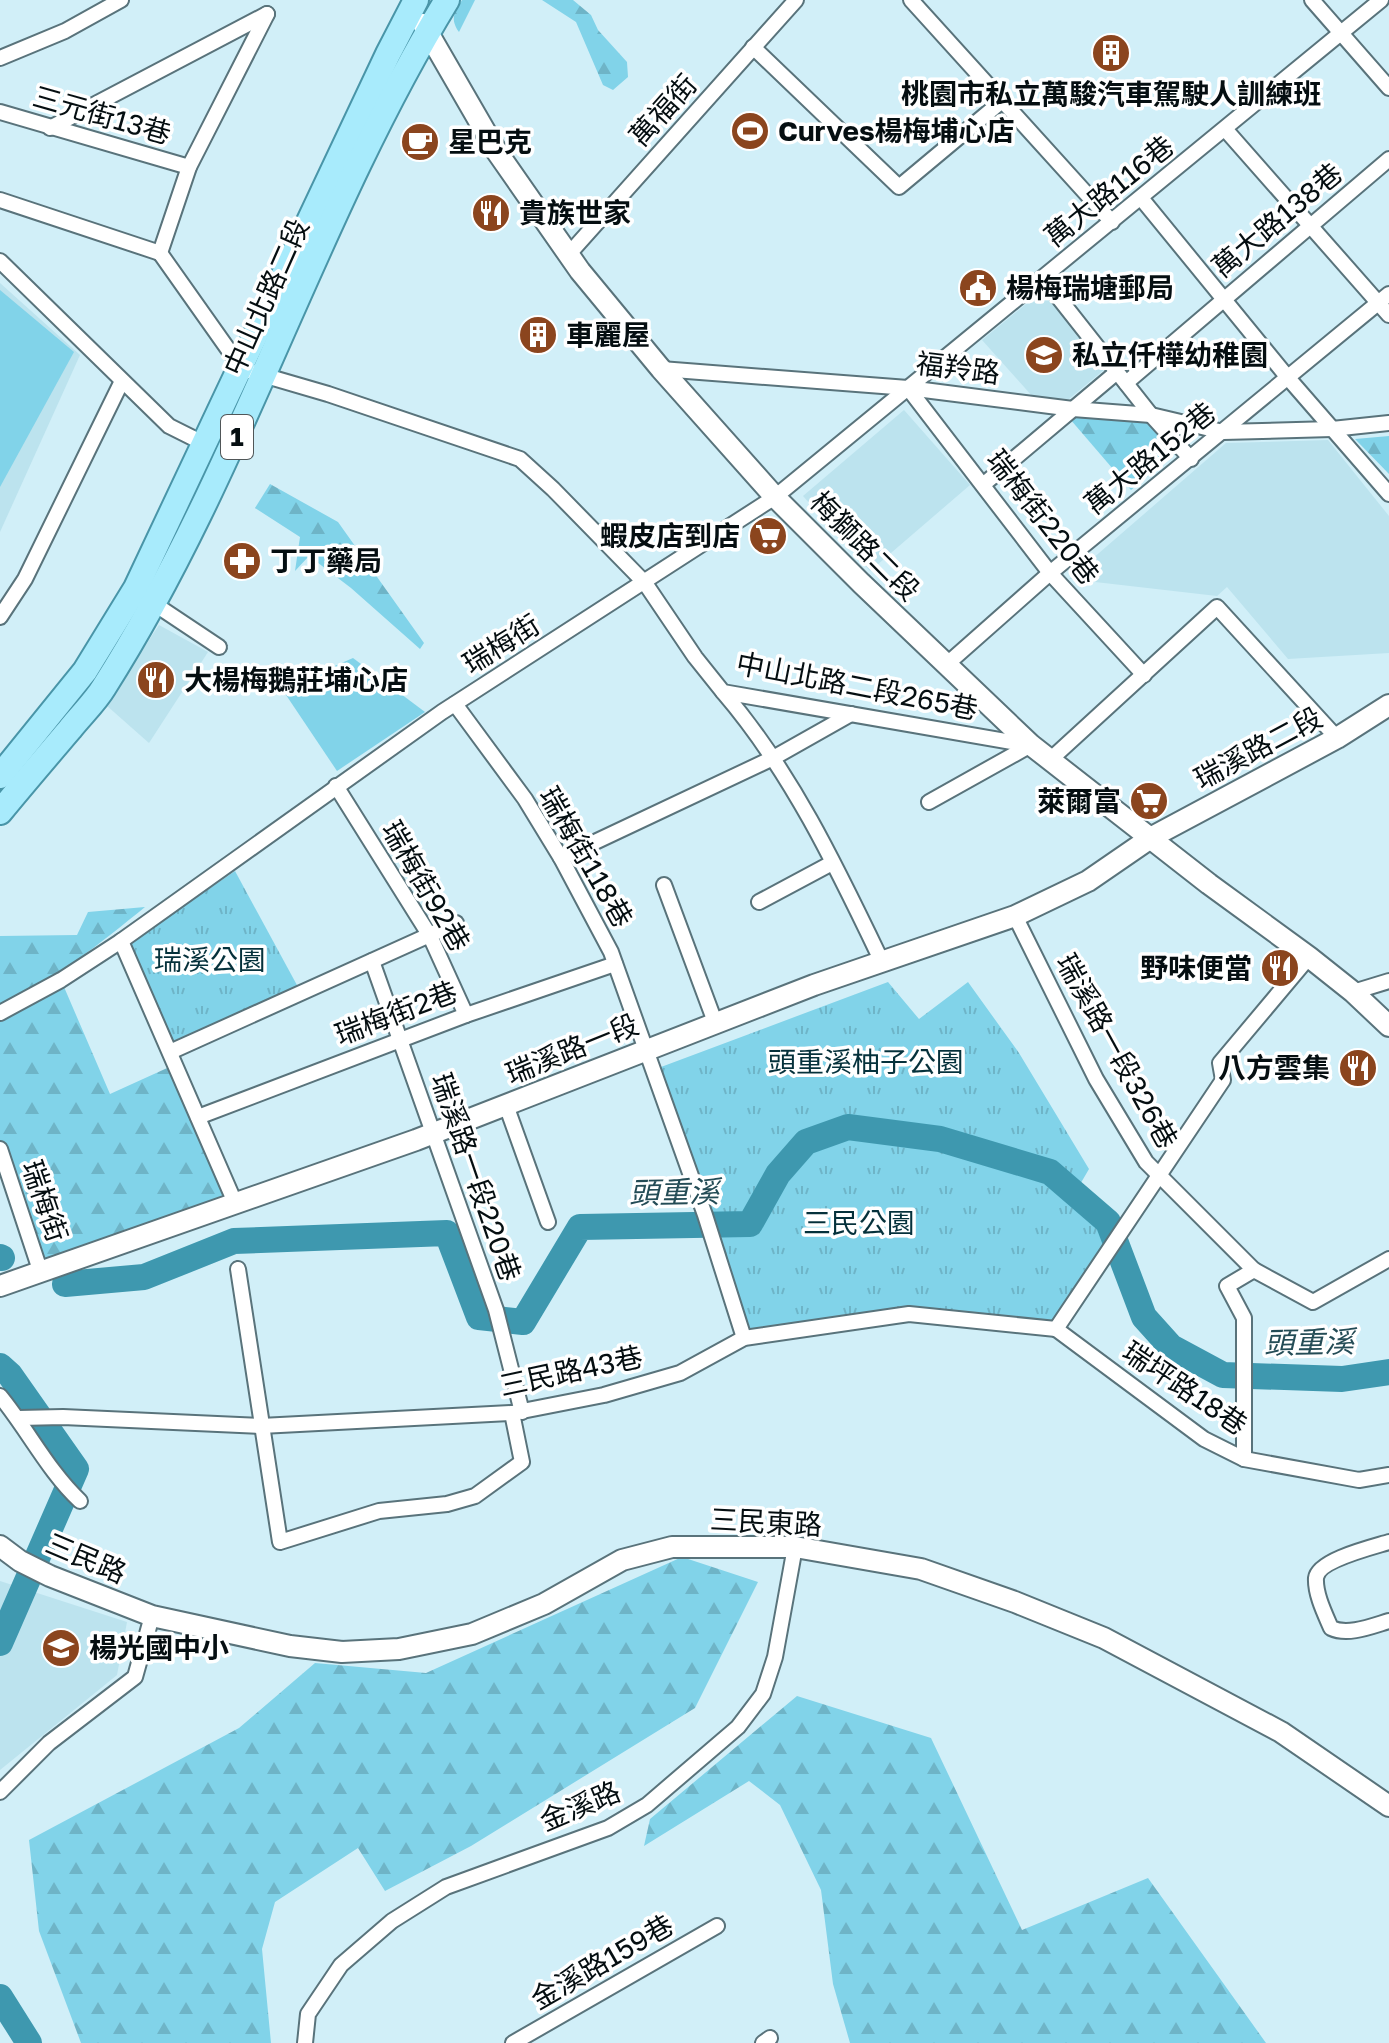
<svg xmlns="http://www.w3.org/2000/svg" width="1389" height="2043" viewBox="0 0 1389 2043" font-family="'Golos Text','Noto Sans TC',sans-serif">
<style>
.built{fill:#bce3ee}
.grass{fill:#81d3e9}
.forest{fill:url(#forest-firs)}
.park{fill:url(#park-tufts)}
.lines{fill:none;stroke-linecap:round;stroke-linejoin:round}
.river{stroke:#3e98af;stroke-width:26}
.street-casing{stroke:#59737b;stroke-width:18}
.secondary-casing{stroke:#59737b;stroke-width:24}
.primary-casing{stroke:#4995a8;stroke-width:28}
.street{stroke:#fff;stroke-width:14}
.secondary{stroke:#fff;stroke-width:20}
.primary{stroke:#a8ebfc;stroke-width:24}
.labels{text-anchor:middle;stroke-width:7;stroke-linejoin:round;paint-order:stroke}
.shield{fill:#fff;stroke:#505658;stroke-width:2}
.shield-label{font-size:26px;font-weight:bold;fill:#050e11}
.poi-label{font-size:28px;font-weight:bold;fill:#050e11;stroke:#fff;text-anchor:start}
.street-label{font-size:28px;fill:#050e11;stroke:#fff}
.park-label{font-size:28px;fill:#05313b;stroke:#fff}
.water-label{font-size:30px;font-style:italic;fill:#244c56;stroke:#fff}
</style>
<defs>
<pattern id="forest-firs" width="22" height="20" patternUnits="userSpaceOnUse" patternTransform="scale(2)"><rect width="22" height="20" fill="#81d3e9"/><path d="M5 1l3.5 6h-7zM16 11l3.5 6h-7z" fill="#6eb4c7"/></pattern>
<pattern id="park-tufts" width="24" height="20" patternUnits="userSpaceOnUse" patternTransform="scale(2)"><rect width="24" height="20" fill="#81d3e9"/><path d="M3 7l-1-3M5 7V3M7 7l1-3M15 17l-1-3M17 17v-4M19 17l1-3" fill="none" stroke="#6eb4c7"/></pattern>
</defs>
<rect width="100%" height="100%" fill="#d1eff8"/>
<g class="built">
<path d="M 0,283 L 80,355 L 0,532 Z"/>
<path d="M 1043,290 L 1105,369 L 1069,399 L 1033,397 L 982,340 Z"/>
<path d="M 904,410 L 970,485 L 870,571 L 803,496 Z"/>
<path d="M 1328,440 L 1389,516 L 1389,653 L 1288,659 L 1227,587 L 1217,596 L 1069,579 L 1226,443 Z"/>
<path d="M 159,625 L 208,652 L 149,743 L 106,705 Z"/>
<path d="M 0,1581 L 127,1622 L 117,1675 L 0,1770 Z"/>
</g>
<g class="grass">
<path d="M 0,290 L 74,352 L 0,487 Z"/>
<path d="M 353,658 L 425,712 L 337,771 L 282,689 Z"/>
</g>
<g class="forest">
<path d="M 462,0 L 475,0 L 459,32 C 450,19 454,13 462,0 Z"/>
<path d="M 542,0 L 573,0 L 591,15 L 598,30 L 627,62 L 628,77 L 613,90 L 603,85 L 576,22 Z"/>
<path d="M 1075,416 L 1149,422 L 1175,454 L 1131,490 L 1070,419 Z"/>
<path d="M 1389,436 L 1389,474 L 1355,439 Z"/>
<path d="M 270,484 L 338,522 L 424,643 L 420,649 L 351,588 L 309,556 L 295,571 L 300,537 L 255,508 Z"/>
<path d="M 145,907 C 102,942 51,983 0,1006 L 0,936 L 77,935 L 88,912 Z"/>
<path d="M 61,980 L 110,1094 L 176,1064 L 236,1205 L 40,1270 L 0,1149 L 0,1013 Z"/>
<path d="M 682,1557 L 758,1582 L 695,1708 L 471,1846 L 385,1891 L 358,1848 L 275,1902 L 262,1949 L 271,2043 L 81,2043 L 39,1931 L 29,1840 L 239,1728 L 315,1663 L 426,1673 Z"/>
<path d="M 797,1696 L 931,1738 L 1022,1930 L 1148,1878 L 1266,2043 L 850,2043 L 833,1984 L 821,1890 L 780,1805 L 749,1781 L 644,1846 L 650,1819 Z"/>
</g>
<g class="park">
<path d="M 235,871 L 298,987 L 173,1041 L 130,943 Z"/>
<path d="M 888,982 L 919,1019 L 968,982 L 1019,1053 L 1089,1169 L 1075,1193 L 1108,1222 L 1116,1244 L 1056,1329 L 886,1312 L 752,1335 L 661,1067 Z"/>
</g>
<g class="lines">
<g class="river">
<path d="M 0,1257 L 2,1258"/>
<path d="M 65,1284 L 144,1277 L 234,1241 L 447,1233 L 479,1317 L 523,1322 L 580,1227 L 750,1224 L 778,1174 L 806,1142 L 848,1127 L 940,1139 L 1050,1172 L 1108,1222 L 1144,1317 L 1171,1347 L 1223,1375 L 1342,1379 L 1389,1372"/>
<path d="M 0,1366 L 10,1375 L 76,1469 L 0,1643"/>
<path d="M 0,1997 L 29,2043"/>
</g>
<g class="street-casing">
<g id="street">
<path d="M 911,0 L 1112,222"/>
<path d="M 1312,0 L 1389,88"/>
<path d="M 753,47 L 899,187 L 1002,101"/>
<path d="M 0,58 L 65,31 L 121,0"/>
<path d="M 0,112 L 189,167"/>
<path d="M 50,128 L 267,14"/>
<path d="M 1225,129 L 1389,315"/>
<path d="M 1141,198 L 1289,379 L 1389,494"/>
<path d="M 0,200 L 160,253"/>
<path d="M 160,253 L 242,369 L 328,394 L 520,459 L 553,489 L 645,583 L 695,657 L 723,692 L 1029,745"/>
<path d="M 160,253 L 189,167 L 267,14"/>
<path d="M 569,254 L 796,0"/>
<path d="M 0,261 L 169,426 L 207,445"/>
<path d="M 1043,278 L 1151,415 L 1191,459"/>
<path d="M 661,369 L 908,388 L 1073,409 L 1151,415 L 1223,432 L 1332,429 L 1389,423"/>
<path d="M 1126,383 L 1389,159"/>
<path d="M 908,388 L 1050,573 L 1144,675"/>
<path d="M 984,484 L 1117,372"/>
<path d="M 153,603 L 219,647"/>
<path d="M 0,617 L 25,579 L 122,381"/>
<path d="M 946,665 L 1050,573 L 1389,294"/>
<path d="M 723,692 C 791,771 837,868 882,962"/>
<path d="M 455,704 L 525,799 L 561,858 L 611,952 L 705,1215 L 744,1338"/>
<path d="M 1050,760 L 1217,607 L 1337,738"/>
<path d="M 336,786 L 430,936 L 466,1015"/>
<path d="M 929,802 L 1031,745"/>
<path d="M 561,858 L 773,758 L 851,714"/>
<path d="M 664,885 L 715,1022"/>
<path d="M 759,902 L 832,863"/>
<path d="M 1015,916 L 1096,1079 L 1146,1162 L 1254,1270"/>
<path d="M 121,941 L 236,1205"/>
<path d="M 372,961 L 496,1310 L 522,1412"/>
<path d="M 1353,992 L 1389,981"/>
<path d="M 0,1013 L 61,980 L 121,941 L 442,712 L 775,497 L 1381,0"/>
<path d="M 170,1052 L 456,923"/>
<path d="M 506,1105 L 548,1222"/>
<path d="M 198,1117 L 466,1015 L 615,964"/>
<path d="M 0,1149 L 40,1270"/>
<path d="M 238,1269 L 280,1542 L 379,1511 L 447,1504 L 475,1496 L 522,1462 L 512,1413"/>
<path d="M 1056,1329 L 1223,1080 L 1220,1063 L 1309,957"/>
<path d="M 1056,1329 L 1204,1439 L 1244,1459 L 1359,1480 L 1389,1475"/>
<path d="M 0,1396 C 28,1430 48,1471 80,1501"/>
<path d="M 19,1418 L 63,1417 L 261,1426 L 512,1413 L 604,1395 L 680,1373 L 744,1338 L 909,1314 L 1056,1329"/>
<path d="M 1244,1459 L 1244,1318 L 1227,1286 L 1254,1270 L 1313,1302 L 1389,1259"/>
<path d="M 1389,1542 C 1373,1547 1318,1560 1316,1578 C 1315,1594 1325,1614 1331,1628 C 1348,1636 1372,1626 1389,1621"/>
<path d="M 0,1792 L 49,1743 L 135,1677 L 152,1616"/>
<path d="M 305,2043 L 308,2014 L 341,1965 L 392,1921 L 446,1887 L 608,1828 L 647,1805 L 738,1727 L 763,1694 L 775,1657 L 795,1547"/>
<path d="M 513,2043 L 717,1926"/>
<path d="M 763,2043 L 770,2038"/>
</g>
</g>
<g class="secondary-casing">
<g id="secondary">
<path d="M 423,24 L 497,152 L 580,271 L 661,369 L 775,497 L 861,583 L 1031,745 L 1209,884 L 1309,957 L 1353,992 L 1389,1026"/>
<path d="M 0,1286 L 416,1140 L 814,985 L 1015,916 L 1088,881 L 1152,837 L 1337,738 L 1389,705"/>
<path d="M 0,1546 L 20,1561 L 50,1576 L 152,1616 L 290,1646 L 342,1652 L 399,1649 L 472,1634 L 544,1604 L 622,1560 L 672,1547 L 795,1547 L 921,1569 L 1015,1602 L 1104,1638 L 1281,1732 L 1389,1806"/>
</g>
</g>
<g class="primary-casing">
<g id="primary">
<path d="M 0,776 L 85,671 L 136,588 L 388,54 L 416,0"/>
<path d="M 0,812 C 23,784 47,756 70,729 C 81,715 95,702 104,687 C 242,470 313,219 447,0"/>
</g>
</g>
<use href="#street" class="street"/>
<use href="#secondary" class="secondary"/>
<use href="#primary" class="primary"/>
</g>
<defs>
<g id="building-disc" transform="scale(2)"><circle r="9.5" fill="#8b451e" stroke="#fff"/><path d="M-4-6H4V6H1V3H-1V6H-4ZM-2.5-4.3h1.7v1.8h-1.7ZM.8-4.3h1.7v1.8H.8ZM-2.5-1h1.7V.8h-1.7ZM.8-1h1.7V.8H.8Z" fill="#fff"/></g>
<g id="stadium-disc" transform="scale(2)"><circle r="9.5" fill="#8b451e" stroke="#fff"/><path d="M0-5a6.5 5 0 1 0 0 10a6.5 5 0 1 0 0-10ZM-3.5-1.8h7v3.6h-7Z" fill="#fff"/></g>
<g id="cafe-disc" transform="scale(2)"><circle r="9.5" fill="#8b451e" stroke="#fff"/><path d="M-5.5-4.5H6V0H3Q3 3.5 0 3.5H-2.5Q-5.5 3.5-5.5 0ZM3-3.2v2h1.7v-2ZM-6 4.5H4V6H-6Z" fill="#fff"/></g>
<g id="restaurant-disc" transform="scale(2)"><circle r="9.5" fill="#8b451e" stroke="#fff"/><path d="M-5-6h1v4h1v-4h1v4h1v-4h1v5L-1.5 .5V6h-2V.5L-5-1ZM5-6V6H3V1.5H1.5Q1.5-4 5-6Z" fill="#fff"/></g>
<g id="civic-disc" transform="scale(2)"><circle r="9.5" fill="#8b451e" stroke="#fff"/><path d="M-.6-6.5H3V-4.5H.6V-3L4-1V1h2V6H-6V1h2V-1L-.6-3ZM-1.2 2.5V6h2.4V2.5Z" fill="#fff"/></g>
<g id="school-disc" transform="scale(2)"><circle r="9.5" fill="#8b451e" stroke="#fff"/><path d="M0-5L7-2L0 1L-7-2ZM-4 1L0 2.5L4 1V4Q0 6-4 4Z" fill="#fff"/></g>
<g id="supermarket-disc" transform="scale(2)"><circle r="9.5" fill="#8b451e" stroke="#fff"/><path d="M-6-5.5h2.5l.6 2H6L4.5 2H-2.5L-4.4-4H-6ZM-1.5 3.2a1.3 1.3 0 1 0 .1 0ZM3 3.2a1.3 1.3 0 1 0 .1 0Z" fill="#fff"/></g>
<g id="pharmacy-disc" transform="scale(2)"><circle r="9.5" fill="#8b451e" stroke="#fff"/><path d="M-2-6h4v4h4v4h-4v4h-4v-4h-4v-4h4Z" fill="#fff"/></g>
</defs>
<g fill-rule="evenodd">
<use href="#building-disc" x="1111" y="53"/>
<use href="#stadium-disc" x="750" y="131"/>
<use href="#cafe-disc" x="420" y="142"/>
<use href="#restaurant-disc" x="491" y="213"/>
<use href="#civic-disc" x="978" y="288"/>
<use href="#building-disc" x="538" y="335"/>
<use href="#school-disc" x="1044" y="355"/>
<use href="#supermarket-disc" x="768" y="536"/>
<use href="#pharmacy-disc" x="242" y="561"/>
<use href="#restaurant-disc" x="156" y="680"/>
<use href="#supermarket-disc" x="1149" y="801"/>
<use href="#restaurant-disc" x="1280" y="968"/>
<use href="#restaurant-disc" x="1358" y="1068"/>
<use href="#school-disc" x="61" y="1648"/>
</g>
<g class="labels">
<rect class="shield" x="221" y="415" width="32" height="44" rx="6"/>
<g class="shield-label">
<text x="237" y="446">1</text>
</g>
<g class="poi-label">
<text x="1111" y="104" text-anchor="middle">桃園市私立萬駿汽車駕駛人訓練班</text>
<text x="778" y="141">Curves楊梅埔心店</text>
<text x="448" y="152">星巴克</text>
<text x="519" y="223">貴族世家</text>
<text x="1006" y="298">楊梅瑞塘郵局</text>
<text x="566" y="345">車麗屋</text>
<text x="1072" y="365">私立仟樺幼稚園</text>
<text x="740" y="546" text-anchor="end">蝦皮店到店</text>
<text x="270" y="571">丁丁藥局</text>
<text x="184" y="690">大楊梅鵝莊埔心店</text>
<text x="1121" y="811" text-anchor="end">萊爾富</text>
<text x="1252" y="978" text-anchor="end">野味便當</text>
<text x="1330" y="1078" text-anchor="end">八方雲集</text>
<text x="89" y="1658">楊光國中小</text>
</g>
<g class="street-label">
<text transform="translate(663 110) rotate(-48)" y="10">萬福街</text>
<text transform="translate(102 115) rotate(16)" y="10">三元街13巷</text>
<text transform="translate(1109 191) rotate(-39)" y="10">萬大路116巷</text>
<text transform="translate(1277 220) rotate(-40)" y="10">萬大路138巷</text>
<text transform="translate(266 297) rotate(-66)" y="10">中山北路二段</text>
<text transform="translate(958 368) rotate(7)" y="10">福羚路</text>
<text transform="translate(1150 458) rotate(-39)" y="10">萬大路152巷</text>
<text transform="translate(1043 517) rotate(52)" y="10">瑞梅街220巷</text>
<text transform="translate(865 546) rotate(45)" y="10">梅獅路二段</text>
<text transform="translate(501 644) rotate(-32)" y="10">瑞梅街</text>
<text transform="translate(857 686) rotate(11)" y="10">中山北路二段265巷</text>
<text transform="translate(1258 748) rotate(-28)" y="10">瑞溪路二段</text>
<text transform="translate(586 857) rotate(60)" y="10">瑞梅街118巷</text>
<text transform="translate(426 886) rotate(60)" y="10">瑞梅街92巷</text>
<text transform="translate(396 1013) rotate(-21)" y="10">瑞梅街2巷</text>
<text transform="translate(572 1049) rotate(-22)" y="10">瑞溪路一段</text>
<text transform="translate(1117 1051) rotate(61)" y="10">瑞溪路一段326巷</text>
<text transform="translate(476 1177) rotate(71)" y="10">瑞溪路一段220巷</text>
<text transform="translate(45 1201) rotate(71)" y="10">瑞梅街</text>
<text transform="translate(571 1371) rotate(-12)" y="10">三民路43巷</text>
<text transform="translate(1185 1388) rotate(34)" y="10">瑞坪路18巷</text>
<text transform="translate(766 1522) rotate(3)" y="10">三民東路</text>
<text transform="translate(86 1558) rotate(23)" y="10">三民路</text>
<text transform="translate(580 1806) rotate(-23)" y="10">金溪路</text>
<text transform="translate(602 1962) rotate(-30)" y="10">金溪路159巷</text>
</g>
<g class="park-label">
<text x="210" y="970">瑞溪公園</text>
<text x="866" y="1072">頭重溪柚子公園</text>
<text x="859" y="1233">三民公園</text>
</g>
<g class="water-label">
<text transform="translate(674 1193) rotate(-1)" y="10">頭重溪</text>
<text transform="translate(1309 1343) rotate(-1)" y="10">頭重溪</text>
</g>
</g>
</svg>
